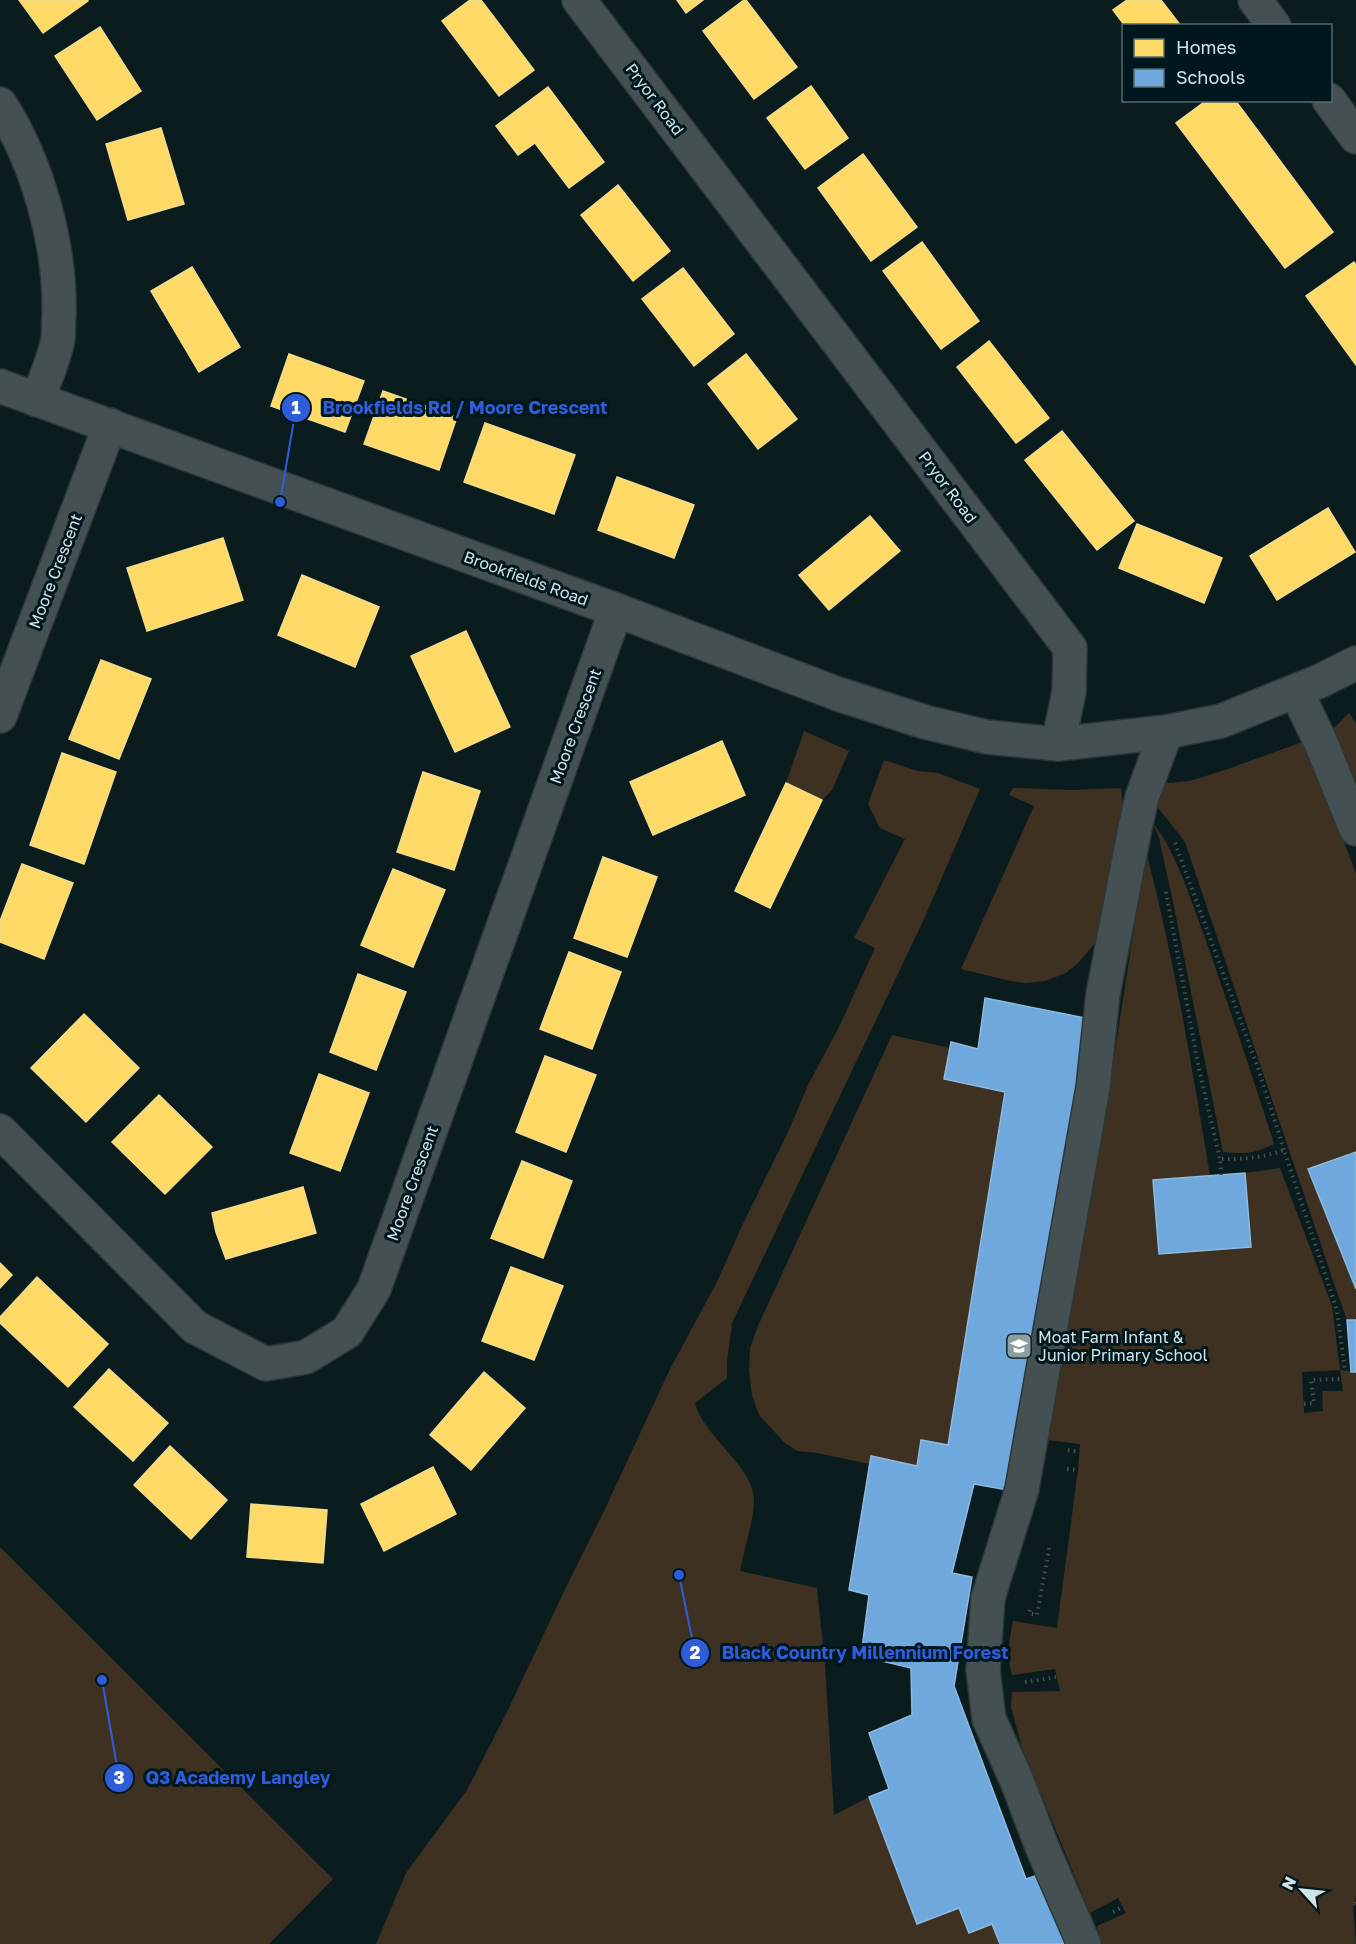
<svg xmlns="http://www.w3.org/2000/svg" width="1356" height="1944" viewBox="0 0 1356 1944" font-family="'Golos Text',sans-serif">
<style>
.green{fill:#3f3122;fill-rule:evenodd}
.homes{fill:#ffd966;stroke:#f2dc8d;stroke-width:1.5}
.schools{fill:#6fa8dc;stroke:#8dbadf;stroke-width:1.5}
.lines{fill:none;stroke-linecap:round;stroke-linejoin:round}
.minor-casing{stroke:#2c3738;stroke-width:36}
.path{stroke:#465254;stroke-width:4;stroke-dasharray:1.5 4.5;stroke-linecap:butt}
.minor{stroke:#445052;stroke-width:33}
.labels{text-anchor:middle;stroke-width:6;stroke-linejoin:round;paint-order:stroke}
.street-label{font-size:16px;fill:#d3e4e7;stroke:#00181d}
.poi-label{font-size:16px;fill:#d3e4e7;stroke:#00181d;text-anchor:start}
.leader{fill:none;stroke:#2f5dda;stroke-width:2}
.callout-dot{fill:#2f5dda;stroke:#00181d;stroke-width:2}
.mark-label{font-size:18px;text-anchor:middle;font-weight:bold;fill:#fff}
.callout-label{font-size:18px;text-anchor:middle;font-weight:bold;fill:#2f5dda;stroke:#00181d;stroke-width:6;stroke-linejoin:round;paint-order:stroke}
</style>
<rect width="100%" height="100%" fill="#0a1c1e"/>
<g class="green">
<path d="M 1349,713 L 1356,723 L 1356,789 L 1333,729 Z"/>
<path d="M 804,731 L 849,751 L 832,790 L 822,800 L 786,783 Z"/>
<path d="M 1305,741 L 1356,873 L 1356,1320 L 1347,1320 L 1338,1295 L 1185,842 L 1152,800 L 1158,784 L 1190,781 L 1228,769 Z"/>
<path d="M 884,760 L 918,771 L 938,773 L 980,789 L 924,919 L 732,1323 L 727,1362 L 727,1378 L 695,1403 C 704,1438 756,1468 754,1502 C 753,1524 744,1549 740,1571 L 817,1588 L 825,1664 L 834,1815 L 869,1797 L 917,1924 L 959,1908 L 969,1933 L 992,1924 L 1000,1944 L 376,1944 L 406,1873 L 467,1790 L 508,1710 L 568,1583 L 604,1511 L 670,1369 L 718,1280 L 740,1230 L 789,1130 L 808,1085 L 840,1025 L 875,948 L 854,938 L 905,839 L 880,828 L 868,804 Z"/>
<path d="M 1013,788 L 1073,790 L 1121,788 L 1123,804 L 1122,833 L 1106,930 L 1079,962 L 1066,973 L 1045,981 L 1026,983 L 1010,981 L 961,969 L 1034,806 L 1009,795 Z"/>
<path d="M 1153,823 C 1176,851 1191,901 1204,935 C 1228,1004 1252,1074 1274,1144 C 1254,1154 1245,1154 1223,1152 L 1172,897 L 1159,838 Z"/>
<path d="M 1146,851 C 1174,958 1192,1067 1210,1176 L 1154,1180 L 1159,1254 L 1251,1247 L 1245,1173 L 1280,1168 L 1332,1306 L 1340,1370 L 1356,1372 L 1356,1896 L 1353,1908 L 1356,1944 L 1102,1944 L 1097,1926 L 1126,1913 L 1118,1898 L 1090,1913 L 1022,1748 L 1011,1707 L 1012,1692 L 1060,1691 L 1055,1669 L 1012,1675 C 1007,1656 1009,1640 1013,1621 L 1057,1628 L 1078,1470 L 1080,1444 L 1046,1440 L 1108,1096 ZM 1340,1370 L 1343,1391 L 1322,1391 L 1323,1411 L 1304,1413 L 1302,1372 Z"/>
<path d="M 892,1035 L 950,1048 L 944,1078 L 1005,1092 L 948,1445 L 921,1440 L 917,1466 L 871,1456 L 869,1464 L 817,1453 L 797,1451 L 785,1443 L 759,1415 L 752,1395 L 749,1371 L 750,1348 L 758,1326 Z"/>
<path d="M 0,1547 L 333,1879 L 269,1944 L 0,1944 Z"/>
</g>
<g class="homes">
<path d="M 19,0 L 87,0 L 88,1 L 43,33 Z"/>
<path d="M 470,0 L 481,0 L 534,70 L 499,96 L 442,21 Z"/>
<path d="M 677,0 L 703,0 L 686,13 Z"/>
<path d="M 744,0 L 746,0 L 797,67 L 754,99 L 703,31 Z"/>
<path d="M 1127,0 L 1161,0 L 1181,26 L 1125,26 L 1113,10 Z"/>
<path d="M 100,27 L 141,91 L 97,120 L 55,56 Z"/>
<path d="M 811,86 L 848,138 L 805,169 L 767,118 Z"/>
<path d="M 548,87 L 604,162 L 569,188 L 535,143 L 518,155 L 496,126 Z"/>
<path d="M 1207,100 L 1235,100 L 1333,232 L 1285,268 L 1176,123 Z"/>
<path d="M 161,128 L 184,204 L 128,220 L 106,144 Z"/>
<path d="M 863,154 L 917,227 L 871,261 L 818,188 Z"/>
<path d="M 618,185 L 670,251 L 633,281 L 581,215 Z"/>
<path d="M 922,242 L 979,321 L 941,349 L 883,271 Z"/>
<path d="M 1354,262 L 1356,265 L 1356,365 L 1306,296 Z"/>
<path d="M 192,267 L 240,347 L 199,372 L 151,291 Z"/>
<path d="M 683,268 L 734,334 L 694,366 L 642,299 Z"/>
<path d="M 989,341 L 1049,418 L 1016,443 L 957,367 Z"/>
<path d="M 289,354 L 364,381 L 345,432 L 271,406 Z"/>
<path d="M 746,354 L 797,419 L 758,449 L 708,384 Z"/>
<path d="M 383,391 L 457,417 L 439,470 L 364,444 Z"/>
<path d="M 485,423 L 575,455 L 554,514 L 464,482 Z"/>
<path d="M 1062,431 L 1134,521 L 1097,550 L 1025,460 Z"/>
<path d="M 617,477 L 694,505 L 674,558 L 598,530 Z"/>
<path d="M 1328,508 L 1355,552 L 1277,600 L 1250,556 Z"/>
<path d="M 870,516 L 900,551 L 829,610 L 799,575 Z"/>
<path d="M 1137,524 L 1222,558 L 1204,603 L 1119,568 Z"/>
<path d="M 223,538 L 243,600 L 147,631 L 127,568 Z"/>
<path d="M 302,575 L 379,607 L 355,667 L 278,635 Z"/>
<path d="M 466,631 L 510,727 L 455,752 L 411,656 Z"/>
<path d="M 101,660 L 151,679 L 119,759 L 69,739 Z"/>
<path d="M 722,741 L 745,795 L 653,835 L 630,782 Z"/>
<path d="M 62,753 L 116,772 L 84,864 L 30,845 Z"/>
<path d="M 423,772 L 480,791 L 454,870 L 397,852 Z"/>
<path d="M 786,783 L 822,800 L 770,908 L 735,891 Z"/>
<path d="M 603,857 L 657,877 L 627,957 L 574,938 Z"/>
<path d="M 22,864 L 73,883 L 44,959 L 0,942 L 0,921 Z"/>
<path d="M 393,869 L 445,890 L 413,967 L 361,945 Z"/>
<path d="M 569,952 L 621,972 L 592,1049 L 540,1029 Z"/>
<path d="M 358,974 L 406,992 L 376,1070 L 330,1052 Z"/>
<path d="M 84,1014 L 139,1068 L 86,1122 L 31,1068 Z"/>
<path d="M 545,1056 L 596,1075 L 566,1152 L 516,1132 Z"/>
<path d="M 319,1074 L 369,1093 L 340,1171 L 290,1153 Z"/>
<path d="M 159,1095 L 212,1147 L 165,1194 L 112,1142 Z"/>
<path d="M 522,1161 L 572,1181 L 543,1258 L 491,1238 Z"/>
<path d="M 303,1187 L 316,1233 L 226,1259 L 216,1232 L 212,1213 Z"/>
<path d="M 0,1263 L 12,1275 L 0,1288 Z"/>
<path d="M 511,1267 L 563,1286 L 534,1360 L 482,1341 Z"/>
<path d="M 37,1277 L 108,1344 L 68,1387 L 0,1323 L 0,1317 Z"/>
<path d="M 109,1369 L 168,1423 L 133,1461 L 74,1407 Z"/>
<path d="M 484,1372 L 525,1408 L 471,1470 L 430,1435 Z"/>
<path d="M 170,1446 L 227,1500 L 191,1539 L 134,1485 Z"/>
<path d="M 433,1467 L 456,1514 L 384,1551 L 361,1504 Z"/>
<path d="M 251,1504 L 327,1510 L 323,1563 L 247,1557 Z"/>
</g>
<g class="schools">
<path d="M 985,998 L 1090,1019 L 1007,1490 L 974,1484 L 952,1573 L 972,1577 L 954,1686 L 1026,1879 L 1044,1873 L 1071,1944 L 1000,1944 L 992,1924 L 969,1933 L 959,1908 L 917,1924 L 869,1797 L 889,1789 L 869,1733 L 912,1715 L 911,1668 L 861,1656 L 869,1595 L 849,1590 L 871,1456 L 917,1466 L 921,1440 L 948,1445 L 1005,1092 L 944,1079 L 951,1042 L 978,1049 Z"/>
<path d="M 1356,1152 L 1356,1289 L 1308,1169 Z"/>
<path d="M 1245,1173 L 1251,1247 L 1159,1254 L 1153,1180 Z"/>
<path d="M 1347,1320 L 1356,1320 L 1356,1372 L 1351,1372 Z"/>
</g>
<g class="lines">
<g class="minor-casing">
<g id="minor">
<path d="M 579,0 L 1070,648 L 1069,692 L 1058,744"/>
<path d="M 1255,0 L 1274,26"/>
<path d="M 1329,100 L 1356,137"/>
<path d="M 0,104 C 38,163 61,246 59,317 C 58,324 59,332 58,339 C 54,360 45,380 37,400"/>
<path d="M 0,386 L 616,610 L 838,694 L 925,722 L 987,737 L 1058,744 L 1166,732 L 1221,721 L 1320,681 L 1356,663"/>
<path d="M 1296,691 L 1321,743 L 1356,829"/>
<path d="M 0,716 L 110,425"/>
<path d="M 0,1131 L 195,1327 L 266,1364 L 306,1357 L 347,1332 L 374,1289 L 616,610"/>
<path d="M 1084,1944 L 1042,1847 L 1017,1781 L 989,1719 L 983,1670 L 988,1598 L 1022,1489 L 1093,1088 L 1103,994 L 1135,828 L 1142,797 L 1166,732"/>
</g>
</g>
<g class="path">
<path d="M 1175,843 L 1258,1068 L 1284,1150"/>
<path d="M 1166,892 L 1199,1069 L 1220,1159"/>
<path d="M 1221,1175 L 1220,1159 C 1242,1159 1264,1158 1284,1150 L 1337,1310 L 1345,1371"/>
<path d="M 1304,1404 L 1314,1403 L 1311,1380 L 1341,1379"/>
<path d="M 1068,1450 L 1079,1452"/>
<path d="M 1067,1469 L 1078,1470"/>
<path d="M 1030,1610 L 1029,1613 L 1037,1615 L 1050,1544"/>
<path d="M 1025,1682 L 1057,1677"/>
<path d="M 1354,1903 L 1356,1904"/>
<path d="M 1113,1912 L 1123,1907"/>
</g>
<use href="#minor" class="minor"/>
</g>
<defs>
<g id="school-square" transform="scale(1.35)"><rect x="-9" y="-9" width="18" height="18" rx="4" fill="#8d9ea1" stroke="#00181d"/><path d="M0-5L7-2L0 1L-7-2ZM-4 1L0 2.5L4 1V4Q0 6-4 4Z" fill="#fff"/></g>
</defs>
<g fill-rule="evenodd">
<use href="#school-square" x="1019" y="1346"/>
</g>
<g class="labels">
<g class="street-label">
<text transform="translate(655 99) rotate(53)" y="6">Pryor Road</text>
<text transform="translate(948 487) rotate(53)" y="6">Pryor Road</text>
<text transform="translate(55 571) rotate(-69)" y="6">Moore Crescent</text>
<text transform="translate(526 578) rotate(20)" y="6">Brookfields Road</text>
<text transform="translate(575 726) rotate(-70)" y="6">Moore Crescent</text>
<text transform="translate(412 1183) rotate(-70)" y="6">Moore Crescent</text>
</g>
<g class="poi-label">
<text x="1038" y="1343">Moat Farm Infant &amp;<tspan x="1038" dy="18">Junior Primary School</tspan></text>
</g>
</g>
<path class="leader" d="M280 502L296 408M679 1575L695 1653M102 1680L119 1778"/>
<g class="callout-dot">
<circle cx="280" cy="502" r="6"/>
<circle cx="679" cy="1575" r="6"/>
<circle cx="102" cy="1680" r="6"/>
<circle cx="296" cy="408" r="15"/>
<circle cx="695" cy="1653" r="15"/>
<circle cx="119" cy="1778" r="15"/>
</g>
<g class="mark-label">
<text x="296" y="414">1</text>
<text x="695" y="1659">2</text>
<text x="119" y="1784">3</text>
</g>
<g class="callout-label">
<text x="465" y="414">Brookfields Rd / Moore Crescent</text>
<text x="865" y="1659">Black Country Millennium Forest</text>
<text x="238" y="1784">Q3 Academy Langley</text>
</g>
<rect x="1122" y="24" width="210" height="78" fill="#00181d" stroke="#546a6e" stroke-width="1.5"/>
<rect x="1134" y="39" width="30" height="18" fill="#ffd966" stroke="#546a6e" stroke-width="1.5"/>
<text x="1176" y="54" font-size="18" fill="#d3e4e7">Homes</text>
<rect x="1134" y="69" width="30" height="18" fill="#6fa8dc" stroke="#546a6e" stroke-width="1.5"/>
<text x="1176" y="84" font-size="18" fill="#d3e4e7">Schools</text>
<g transform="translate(1302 1890) rotate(297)" stroke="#00181d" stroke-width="4.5" paint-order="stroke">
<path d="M0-4.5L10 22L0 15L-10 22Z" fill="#d3e4e7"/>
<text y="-9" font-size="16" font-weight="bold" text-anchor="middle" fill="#d3e4e7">N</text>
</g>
</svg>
